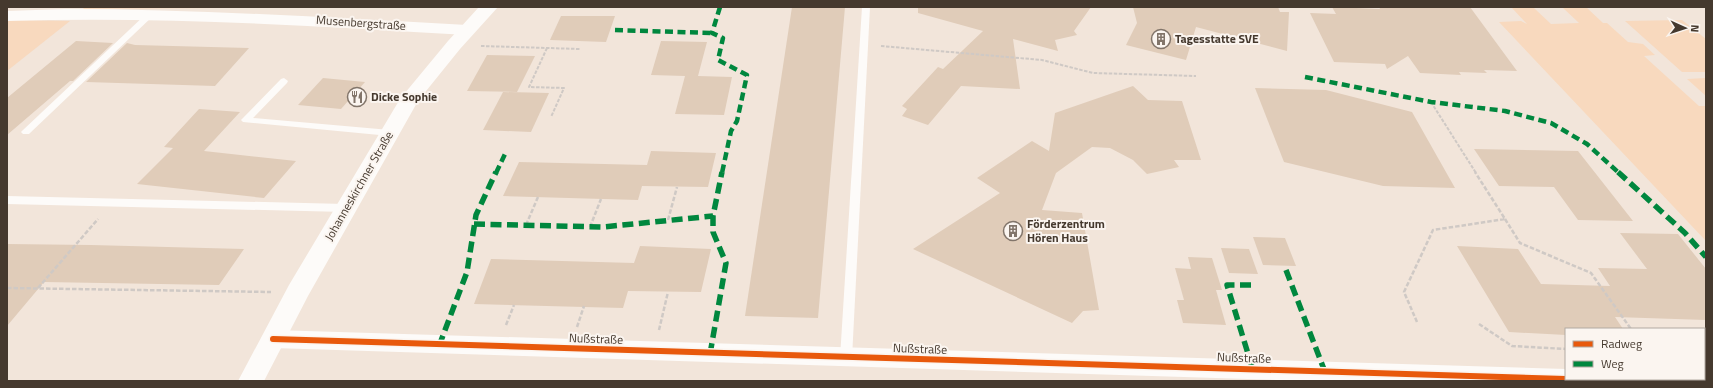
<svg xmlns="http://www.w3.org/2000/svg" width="1713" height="388" viewBox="0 0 1713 388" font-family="'Titillium Web',sans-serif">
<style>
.green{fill:#f8d9be}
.building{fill:#e0ccb9}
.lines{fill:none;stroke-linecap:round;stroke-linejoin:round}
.path-far1{stroke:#cfc9c5;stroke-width:2;stroke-dasharray:3.5 1.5;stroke-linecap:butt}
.path{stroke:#cfc9c5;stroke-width:2.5;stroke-dasharray:4.5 2;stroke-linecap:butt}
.service{fill:#fdfbf9;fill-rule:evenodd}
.minor{fill:#fdfbf9;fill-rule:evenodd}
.tertiary{fill:#fdfbf9;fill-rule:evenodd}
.quiet-far1{stroke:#00873e;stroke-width:4.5;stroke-dasharray:8 4.5;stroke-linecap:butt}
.quiet{stroke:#00873e;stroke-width:5.5;stroke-dasharray:11 5.5;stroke-linecap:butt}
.cycleway-casing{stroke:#fbf5f0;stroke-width:9}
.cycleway{stroke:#e8590c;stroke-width:6}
.labels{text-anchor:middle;stroke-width:4;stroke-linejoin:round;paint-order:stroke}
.street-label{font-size:12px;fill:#45392e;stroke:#fbf5f0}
.poi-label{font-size:12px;font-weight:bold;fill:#45392e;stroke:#fbf5f0;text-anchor:start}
</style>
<rect width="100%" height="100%" fill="#f2e5da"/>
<g class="green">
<path d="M 85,7 L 222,7 L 223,8 L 83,9 Z"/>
<path d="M 1562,7 L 1586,7 L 1603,23 L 1607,23 L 1628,42 L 1643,44 L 1655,55 L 1644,56 L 1699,106 L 1706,106 L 1706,241 L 1499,22 L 1521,21 L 1527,24 L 1512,8 L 1534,8 L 1551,24 L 1579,23 Z"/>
<path d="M 7,20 L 70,21 L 7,71 Z"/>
<path d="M 1682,20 L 1706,39 L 1706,72 L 1682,72 L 1625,21 Z"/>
<path d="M 1706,78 L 1706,96 L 1687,79 L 1705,78 Z"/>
</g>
<g class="building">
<path d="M 792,7 L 845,7 L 818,318 L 745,316 Z"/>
<path d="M 918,7 L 1091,7 L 1074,31 L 1077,35 L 1055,40 L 1058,51 L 1013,39 L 1020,89 L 961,86 L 928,125 L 902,116 L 907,109 L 902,106 L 938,67 L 943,69 L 983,31 L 918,13 Z"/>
<path d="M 1133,7 L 1278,7 L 1280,12 L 1289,12 L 1287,51 L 1196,27 L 1186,60 L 1126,45 L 1137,23 Z"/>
<path d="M 1332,7 L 1380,9 L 1379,7 L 1470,7 L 1517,71 L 1484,70 L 1487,73 L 1459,72 L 1461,75 L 1420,73 L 1408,56 L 1387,69 L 1385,64 L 1334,62 L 1310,13 L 1336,14 Z"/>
<path d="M 561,16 L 615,16 L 606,42 L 550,40 Z"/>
<path d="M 76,41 L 113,43 L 73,81 L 70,81 L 7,135 L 7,98 Z"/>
<path d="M 661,41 L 707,42 L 698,76 L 732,77 L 724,115 L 675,114 L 685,76 L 651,75 Z"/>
<path d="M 127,43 L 135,45 L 249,48 L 215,86 L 86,82 Z"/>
<path d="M 487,55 L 535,56 L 517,92 L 467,91 Z"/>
<path d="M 323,78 L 365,82 L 341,109 L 298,105 Z"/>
<path d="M 1133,86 L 1148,100 L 1182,101 L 1201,160 L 1174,160 L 1179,167 L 1147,174 L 1133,160 L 1110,148 L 1092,147 L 1056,173 L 1042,210 L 1082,213 L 1099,310 L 1083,311 L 1072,323 L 913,249 L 1000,193 L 977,178 L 1032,141 L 1049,151 L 1055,113 Z"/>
<path d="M 1255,88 L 1326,90 L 1412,112 L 1455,188 L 1383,186 L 1284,162 Z"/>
<path d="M 503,92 L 549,93 L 531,132 L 483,130 Z"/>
<path d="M 199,109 L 240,112 L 204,151 L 296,161 L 264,198 L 137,184 L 173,148 L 164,147 Z"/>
<path d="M 1474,149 L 1578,151 L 1633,221 L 1578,220 L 1554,187 L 1499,186 Z"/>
<path d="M 651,151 L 716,153 L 708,187 L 642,186 L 638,200 L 503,196 L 519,162 L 647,165 Z"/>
<path d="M 1620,233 L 1678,234 L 1706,269 L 1706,320 L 1615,317 L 1623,329 L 1566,329 L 1566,335 L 1509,332 L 1457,246 L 1518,249 L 1541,284 L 1610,286 L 1598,268 L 1647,269 Z"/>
<path d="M 1253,237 L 1285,238 L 1296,266 L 1263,265 Z"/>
<path d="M 7,244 L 91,245 L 244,249 L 219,285 L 44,282 L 7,326 Z"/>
<path d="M 640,246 L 711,249 L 701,292 L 628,291 L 623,308 L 474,304 L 491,259 L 634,263 Z"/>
<path d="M 1221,248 L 1249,249 L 1258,274 L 1229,273 Z"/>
<path d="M 1188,257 L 1212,258 L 1222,290 L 1216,290 L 1226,325 L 1183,323 L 1177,300 L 1184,300 L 1175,268 L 1191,269 Z"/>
</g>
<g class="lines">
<g class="path-far1">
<path d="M 481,46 L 580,49"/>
<path d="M 881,46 L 1042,60 L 1093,73 L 1196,76"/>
<path d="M 547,48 L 529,87 L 564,88 L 551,117"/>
<path d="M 1431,102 L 1476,173"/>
</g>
<g class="path">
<path d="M 1505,219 L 1520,243 L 1591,273 L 1631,329"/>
<path d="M 668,220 L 677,187"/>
<path d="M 526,225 L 538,197"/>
<path d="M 590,227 L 601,199"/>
<path d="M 7,288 L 271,292"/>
<path d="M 38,288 L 98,219"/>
<path d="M 1417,322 L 1404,292 L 1433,230 L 1505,219 L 1475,172"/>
<path d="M 1479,324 L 1512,346 L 1566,349"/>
<path d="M 506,325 L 514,305"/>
<path d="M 577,327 L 584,306"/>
<path d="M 659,330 L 668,292"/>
<path d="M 1704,354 L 1706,354"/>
</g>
<g class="service">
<path d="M 862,7 L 870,7 L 852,358 L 850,361 L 846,363 L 842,361 L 840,358 Z"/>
<path d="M 146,14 L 149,14 L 153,16 L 29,134 L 23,134 L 21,132 L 23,130 Z"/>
<path d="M 284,78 L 288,81 L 287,83 L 253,118 L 390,130 L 395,133 L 390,136 L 243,122 L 241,120 L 243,118 L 281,79 Z"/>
<path d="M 7,196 L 345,204 L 350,208 L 345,212 L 7,204 Z"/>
</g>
<g class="minor">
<path d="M 65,9 C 199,9 333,18 467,25 L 473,27 L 475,30 L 473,33 L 467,35 C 314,26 161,16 7,21 L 7,11 Z"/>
<path d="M 273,330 L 1566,369 L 1566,379 L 1647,379 L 1648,381 L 1309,381 L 273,348 L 265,346 L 261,339 L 265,332 Z"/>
</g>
<path class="tertiary" d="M 479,7 L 498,7 L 460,49 L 418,101 L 308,296 L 264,381 L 238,381 L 289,285 L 400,99 L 448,41 Z"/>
<g class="quiet-far1">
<path d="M 720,7 L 712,33 L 723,38 L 718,60 L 747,75 L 737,121 L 731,131 L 722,173"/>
<path d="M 615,30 L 712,33"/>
<path d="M 1305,77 L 1431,102 L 1505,111 L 1551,123 L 1587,144 L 1619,173"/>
<path d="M 496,173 L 505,154"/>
</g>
<g class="quiet">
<path d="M 1618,172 L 1685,233 L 1706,257"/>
<path d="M 474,224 L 603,227 L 713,216"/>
<path d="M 1286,270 L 1325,372"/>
<path d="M 1251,285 L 1227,285 L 1253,370"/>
<path d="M 439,346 L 467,272 L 476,215 L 496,172"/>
<path d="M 710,354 L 726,263 L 713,232 L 713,216 L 722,172"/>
</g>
<g class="cycleway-casing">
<path id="cycleway" d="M 273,339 L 1566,379"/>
</g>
<use href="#cycleway" class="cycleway"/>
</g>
<defs>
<g id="building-ring" transform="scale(1)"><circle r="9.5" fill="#fbf5f0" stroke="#82756a" stroke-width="1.5"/><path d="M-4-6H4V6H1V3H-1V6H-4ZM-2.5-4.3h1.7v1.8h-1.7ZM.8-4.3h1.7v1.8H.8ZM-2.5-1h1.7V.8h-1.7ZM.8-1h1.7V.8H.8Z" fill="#82756a"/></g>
<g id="restaurant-ring" transform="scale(1)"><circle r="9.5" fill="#fbf5f0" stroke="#82756a" stroke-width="1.5"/><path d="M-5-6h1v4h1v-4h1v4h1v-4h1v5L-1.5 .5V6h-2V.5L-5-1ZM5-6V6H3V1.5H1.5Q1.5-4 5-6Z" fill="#82756a"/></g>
</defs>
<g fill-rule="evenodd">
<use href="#building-ring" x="1161" y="39"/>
<use href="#restaurant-ring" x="357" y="97"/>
<use href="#building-ring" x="1013" y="231"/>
</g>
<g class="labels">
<g class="street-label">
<text transform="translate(361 23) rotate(4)" y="4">Musenbergstraße</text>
<text transform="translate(359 186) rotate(-60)" y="4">Johanneskirchner Straße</text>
<text transform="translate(596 339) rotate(2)" y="4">Nußstraße</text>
<text transform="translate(920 349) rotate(2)" y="4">Nußstraße</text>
<text transform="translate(1244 358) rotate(2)" y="4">Nußstraße</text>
</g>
<g class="poi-label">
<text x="1175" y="43">Tagesstatte SVE</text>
<text x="371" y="101">Dicke Sophie</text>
<text x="1027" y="228">Förderzentrum<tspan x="1027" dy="14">Hören Haus</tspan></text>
</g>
</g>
<rect width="1713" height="388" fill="none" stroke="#45392e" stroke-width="16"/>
<rect x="1565" y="328" width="140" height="52" fill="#fbf5f0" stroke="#b2aaa2"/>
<rect x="1573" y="341" width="20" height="6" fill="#e8590c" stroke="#b2aaa2"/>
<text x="1601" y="348" font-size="12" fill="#45392e">Radweg</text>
<rect x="1573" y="361" width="20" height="6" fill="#00873e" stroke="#b2aaa2"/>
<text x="1601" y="368" font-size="12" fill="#45392e">Weg</text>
<g transform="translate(1685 28) rotate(93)" stroke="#fbf5f0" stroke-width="3" paint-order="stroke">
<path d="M0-3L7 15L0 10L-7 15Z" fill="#45392e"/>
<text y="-6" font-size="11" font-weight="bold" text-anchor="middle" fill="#45392e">N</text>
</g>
</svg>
